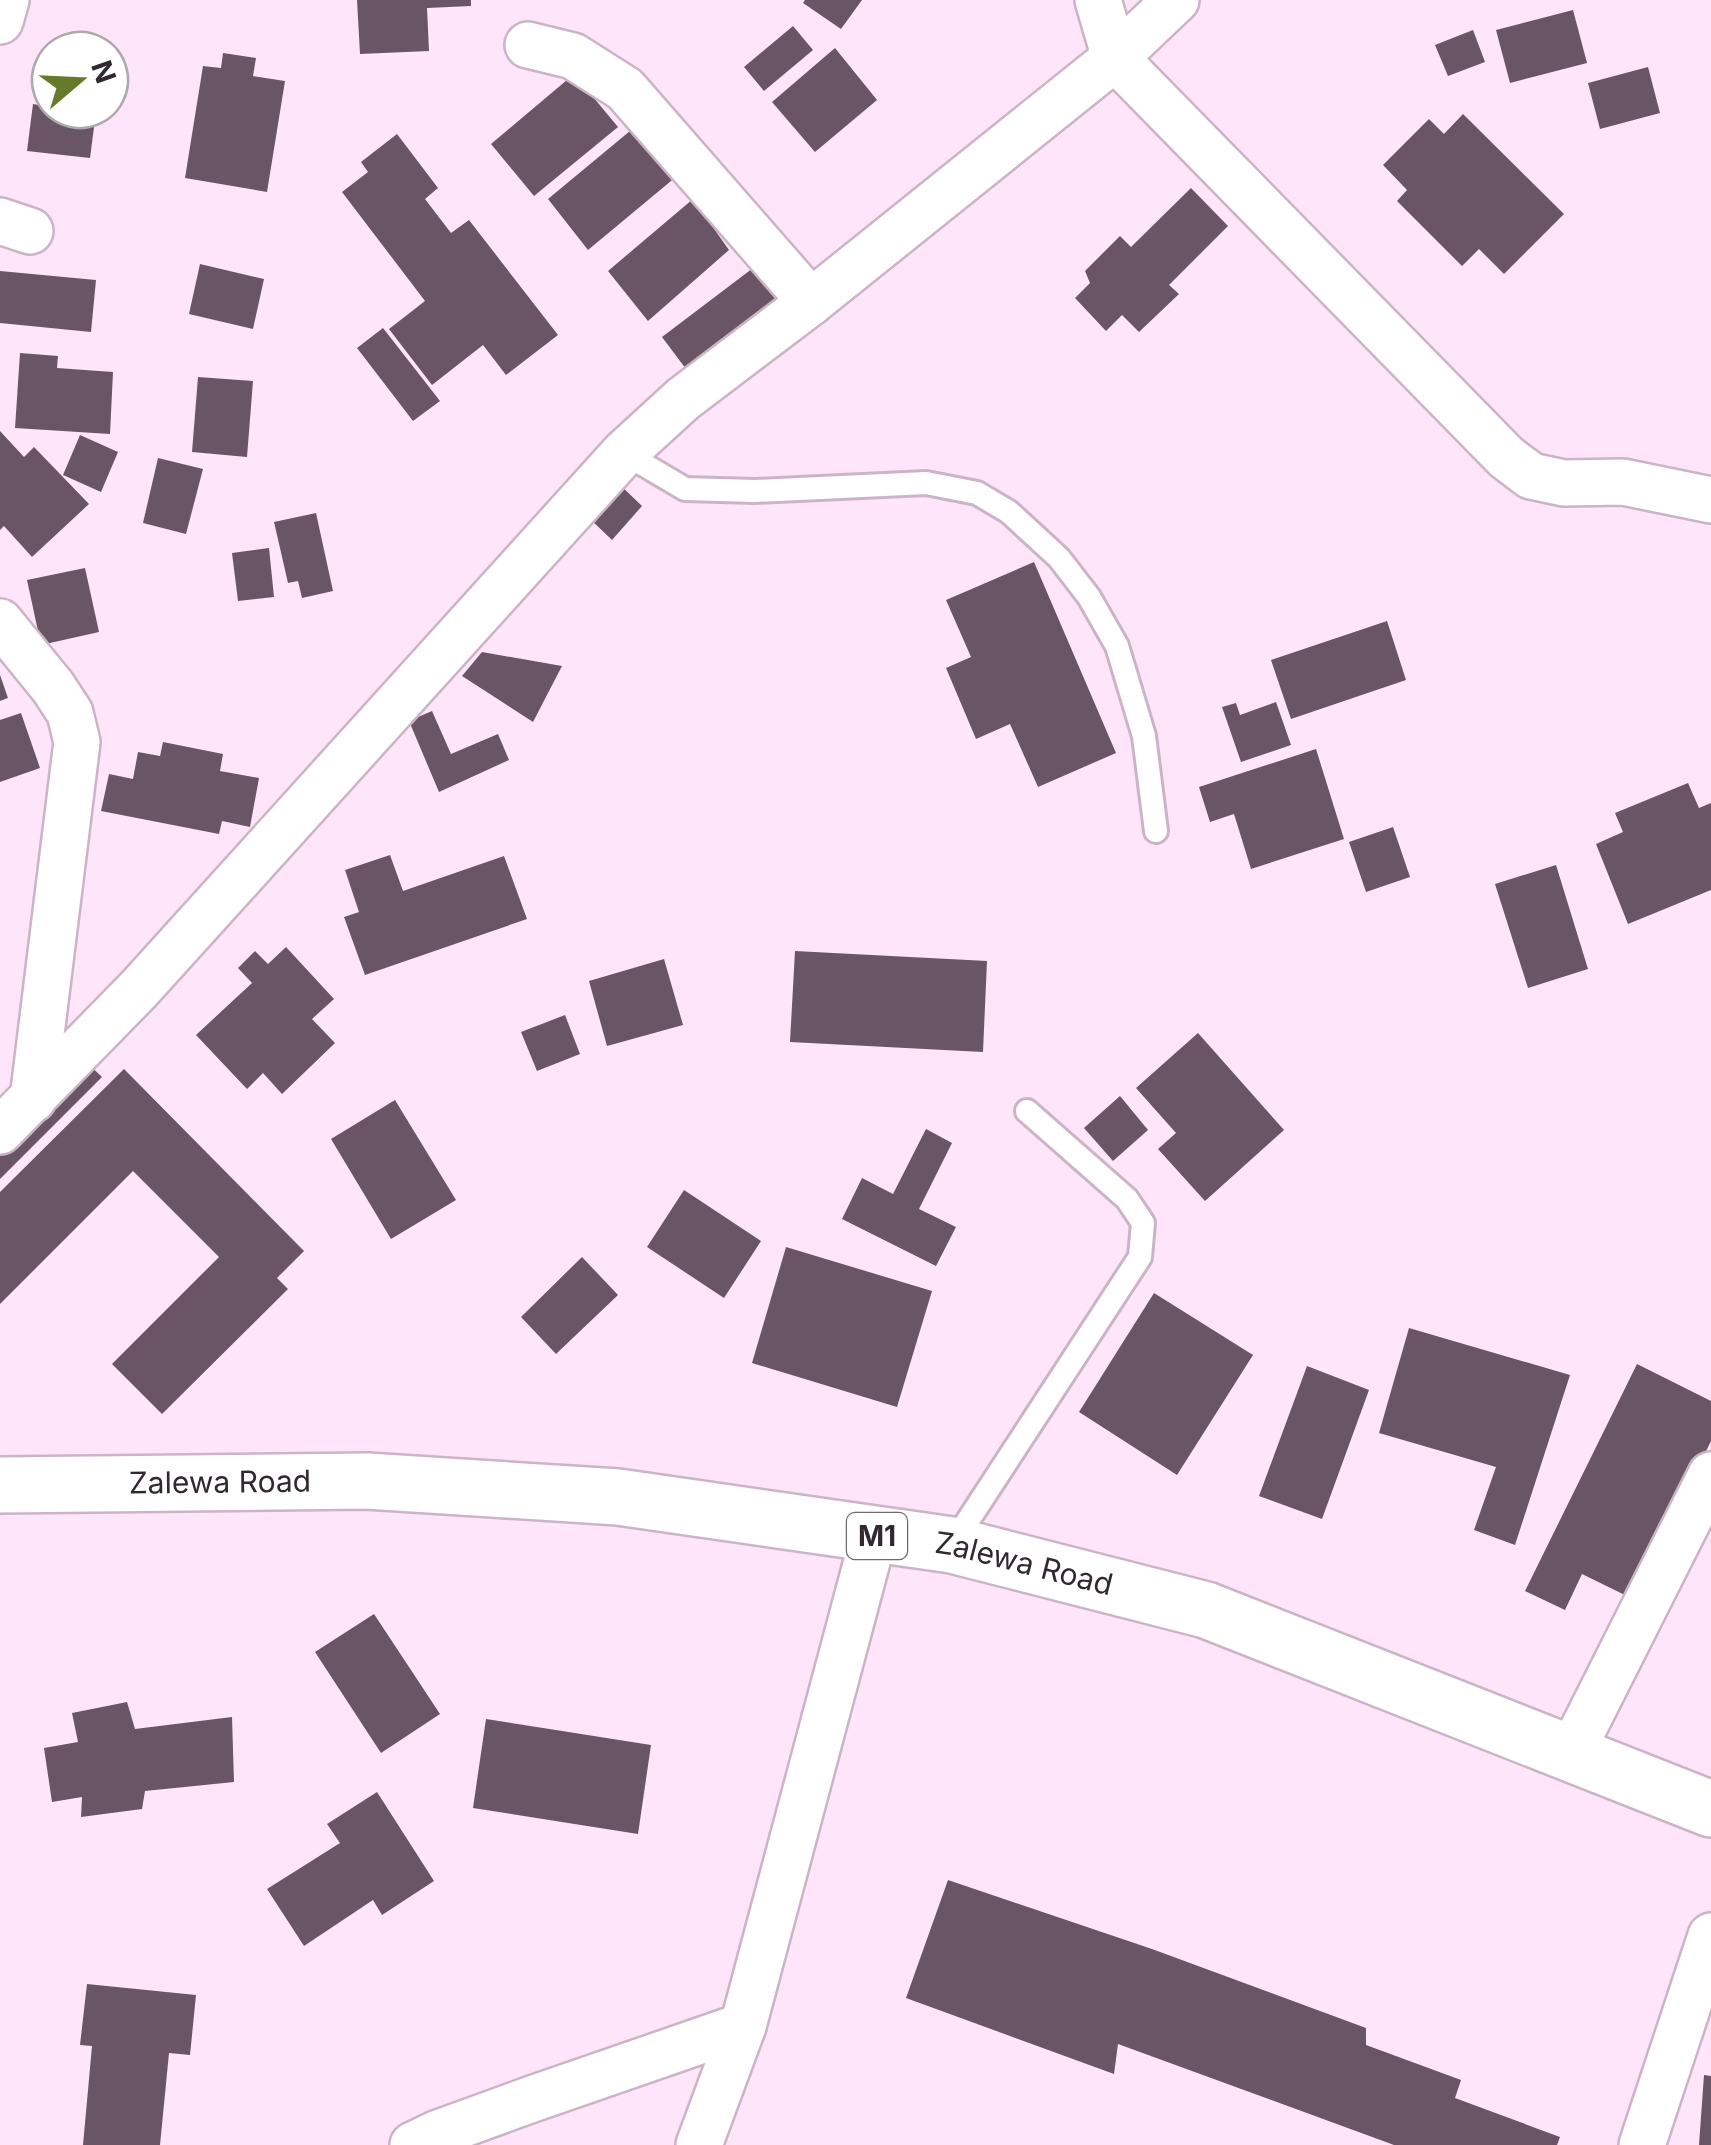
<svg xmlns="http://www.w3.org/2000/svg" width="1711" height="2145" viewBox="0 0 1711 2145" font-family="Inter,sans-serif">
<style>
.building{fill:#6a5566}
.lines{fill:none;stroke-linecap:round;stroke-linejoin:round}
.service-casing{stroke:#ccb4c7;stroke-width:28}
.minor-casing{stroke:#ccb4c7;stroke-width:50}
.trunk-casing{stroke:#ccb4c7;stroke-width:60}
.service{stroke:#fff;stroke-width:22}
.minor{stroke:#fff;stroke-width:45}
.trunk{stroke:#fff;stroke-width:55}
.labels{text-anchor:middle;stroke-width:10;stroke-linejoin:round;paint-order:stroke}
.shield{fill:#fff;stroke:#70696e;stroke-width:2.5}
.shield-label{font-size:28px;font-weight:bold;fill:#322930}
.street-label{font-size:30px;fill:#322930;stroke:#fff}
</style>
<rect width="100%" height="100%" fill="#fee5f9"/>
<g class="building">
<path d="M 357,0 L 471,0 L 471,6 L 427,8 L 429,51 L 360,54 Z"/>
<path d="M 805,0 L 862,0 L 841,29 L 803,3 Z"/>
<path d="M 1573,10 L 1587,63 L 1510,83 L 1496,30 Z"/>
<path d="M 793,26 L 813,50 L 764,91 L 744,67 Z"/>
<path d="M 1473,30 L 1485,62 L 1448,76 L 1435,45 Z"/>
<path d="M 835,48 L 877,100 L 815,152 L 772,102 Z"/>
<path d="M 223,53 L 256,58 L 253,76 L 285,81 L 267,192 L 185,178 L 203,66 L 221,68 Z"/>
<path d="M 1648,67 L 1660,113 L 1600,129 L 1588,83 Z"/>
<path d="M 574,74 L 618,127 L 534,196 L 491,144 Z"/>
<path d="M 33,104 L 50,107 L 50,110 L 96,112 L 90,158 L 27,151 Z"/>
<path d="M 1463,114 L 1564,214 L 1504,274 L 1479,249 L 1462,266 L 1397,201 L 1407,190 L 1383,165 L 1429,119 L 1444,134 Z"/>
<path d="M 636,126 L 677,176 L 588,250 L 548,199 Z"/>
<path d="M 397,134 L 438,188 L 425,199 L 451,233 L 469,220 L 558,335 L 506,375 L 483,345 L 432,385 L 389,329 L 425,301 L 342,192 L 368,172 L 361,162 Z"/>
<path d="M 1191,188 L 1228,226 L 1169,285 L 1179,294 L 1139,332 L 1122,315 L 1106,331 L 1075,298 L 1090,283 L 1085,271 L 1120,236 L 1131,247 Z"/>
<path d="M 693,199 L 729,250 L 648,321 L 608,271 Z"/>
<path d="M 761,262 L 785,293 L 686,369 L 662,337 Z"/>
<path d="M 200,264 L 264,279 L 253,329 L 189,314 Z"/>
<path d="M 0,271 L 96,280 L 91,332 L 0,323 Z"/>
<path d="M 383,328 L 440,401 L 413,421 L 357,348 Z"/>
<path d="M 20,353 L 58,356 L 57,368 L 113,372 L 110,434 L 15,428 Z"/>
<path d="M 198,377 L 253,381 L 247,457 L 192,452 Z"/>
<path d="M 0,431 L 24,457 L 34,447 L 89,504 L 32,557 L 4,526 L 0,530 Z"/>
<path d="M 80,435 L 118,452 L 101,492 L 63,475 Z"/>
<path d="M 158,458 L 203,469 L 186,534 L 143,523 Z"/>
<path d="M 618,483 L 642,506 L 612,540 L 588,517 Z"/>
<path d="M 316,513 L 333,591 L 302,598 L 298,581 L 288,583 L 274,522 Z"/>
<path d="M 269,548 L 274,597 L 238,601 L 232,553 Z"/>
<path d="M 1034,562 L 1116,753 L 1038,787 L 1010,724 L 976,739 L 946,668 L 971,657 L 946,600 Z"/>
<path d="M 85,568 L 99,632 L 41,645 L 27,580 Z"/>
<path d="M 1387,621 L 1406,680 L 1291,719 L 1271,660 Z"/>
<path d="M 482,652 L 562,666 L 533,722 L 462,676 Z"/>
<path d="M 0,675 L 8,698 L 0,701 Z"/>
<path d="M 1276,702 L 1291,745 L 1241,762 L 1222,707 L 1236,703 L 1240,715 Z"/>
<path d="M 432,711 L 451,754 L 498,734 L 509,760 L 439,792 L 409,721 Z"/>
<path d="M 21,713 L 40,768 L 0,782 L 0,720 Z"/>
<path d="M 163,742 L 223,754 L 220,771 L 259,778 L 250,827 L 222,821 L 219,834 L 101,811 L 109,774 L 133,779 L 138,752 L 160,756 Z"/>
<path d="M 1316,749 L 1344,839 L 1251,869 L 1234,814 L 1210,822 L 1199,787 Z"/>
<path d="M 1688,783 L 1699,808 L 1711,803 L 1711,890 L 1628,924 L 1596,844 L 1623,832 L 1615,813 Z"/>
<path d="M 1393,827 L 1410,877 L 1366,892 L 1349,842 Z"/>
<path d="M 390,855 L 403,891 L 504,856 L 527,919 L 365,975 L 344,917 L 359,912 L 345,870 Z"/>
<path d="M 1556,865 L 1588,969 L 1528,988 L 1495,884 Z"/>
<path d="M 286,947 L 334,999 L 312,1019 L 335,1043 L 282,1094 L 263,1073 L 247,1089 L 196,1035 L 252,983 L 238,968 L 255,951 L 268,964 Z"/>
<path d="M 795,951 L 987,961 L 983,1052 L 790,1042 Z"/>
<path d="M 664,959 L 683,1025 L 607,1046 L 589,981 Z"/>
<path d="M 565,1015 L 580,1054 L 537,1071 L 521,1032 Z"/>
<path d="M 1198,1033 L 1284,1130 L 1205,1201 L 1158,1149 L 1176,1133 L 1136,1088 Z"/>
<path d="M 83,1059 L 102,1077 L 0,1179 L 0,1141 Z"/>
<path d="M 124,1069 L 304,1251 L 277,1278 L 288,1289 L 162,1414 L 112,1364 L 219,1257 L 133,1171 L 0,1304 L 0,1192 Z"/>
<path d="M 1120,1096 L 1148,1130 L 1113,1161 L 1084,1128 Z"/>
<path d="M 395,1100 L 456,1200 L 391,1239 L 331,1139 Z"/>
<path d="M 926,1129 L 952,1143 L 919,1209 L 956,1227 L 936,1266 L 842,1219 L 862,1178 L 893,1194 Z"/>
<path d="M 684,1190 L 761,1241 L 724,1298 L 647,1247 Z"/>
<path d="M 786,1247 L 932,1291 L 897,1407 L 752,1363 Z"/>
<path d="M 582,1257 L 618,1295 L 556,1354 L 521,1317 Z"/>
<path d="M 1154,1293 L 1253,1355 L 1177,1475 L 1079,1412 Z"/>
<path d="M 1409,1328 L 1570,1375 L 1515,1545 L 1474,1530 L 1496,1467 L 1379,1433 Z"/>
<path d="M 1637,1364 L 1711,1401 L 1711,1441 L 1633,1599 L 1582,1574 L 1565,1610 L 1525,1591 Z"/>
<path d="M 1307,1366 L 1369,1390 L 1322,1519 L 1259,1496 Z"/>
<path d="M 374,1614 L 440,1714 L 381,1753 L 315,1652 Z"/>
<path d="M 127,1702 L 135,1729 L 232,1717 L 234,1782 L 145,1791 L 142,1809 L 81,1817 L 82,1797 L 52,1802 L 44,1748 L 78,1742 L 72,1713 Z"/>
<path d="M 486,1719 L 651,1745 L 638,1834 L 473,1808 Z"/>
<path d="M 377,1792 L 434,1881 L 382,1915 L 373,1900 L 304,1946 L 267,1889 L 340,1843 L 327,1824 Z"/>
<path d="M 948,1880 L 1152,1949 L 1366,2028 L 1366,2045 L 1461,2080 L 1455,2098 L 1560,2137 L 1557,2145 L 1394,2145 L 1118,2044 L 1114,2074 L 906,1998 Z"/>
<path d="M 87,1984 L 196,1995 L 190,2055 L 169,2053 L 160,2145 L 83,2145 L 92,2046 L 80,2045 Z"/>
<path d="M 1704,2075 L 1711,2076 L 1711,2145 L 1699,2145 Z"/>
</g>
<g class="lines">
<g class="service-casing">
<g id="service">
<path d="M 624,453 L 685,489 L 755,491 L 926,483 L 977,493 L 1009,512 L 1059,558 L 1089,597 L 1117,646 L 1144,736 L 1156,831"/>
<path d="M 952,1545 L 1140,1257 L 1143,1223 L 1127,1199 L 1027,1111"/>
</g>
</g>
<g class="minor-casing">
<g id="minor">
<path d="M 1098,0 L 1115,58 L 1506,457 L 1531,476 L 1564,483 L 1623,482 L 1711,500"/>
<path d="M 0,21 L 6,0"/>
<path d="M 528,45 L 573,56 L 625,89 L 811,302"/>
<path d="M 0,221 L 30,231"/>
<path d="M 0,622 L 53,687 L 70,713 L 77,742 L 33,1099"/>
<path d="M 0,1131 L 139,989 L 624,453 L 683,399 L 811,302 L 1115,58 L 1176,0"/>
<path d="M 1571,1753 L 1711,1475"/>
<path d="M 413,2145 L 436,2134 L 532,2099 L 743,2026 L 874,1535"/>
<path d="M 699,2145 L 743,2026"/>
<path d="M 1642,2145 L 1711,1936"/>
</g>
</g>
<g class="trunk-casing">
<g id="trunk">
<path id="s1" d="M 0,1485 L 367,1481 L 618,1497 L 952,1545 L 1206,1610 L 1711,1809"/>
</g>
</g>
<use href="#service" class="service"/>
<use href="#minor" class="minor"/>
<use href="#trunk" class="trunk"/>
</g>
<g class="labels">
<rect class="shield" x="847" y="1513" width="60" height="46" rx="8"/>
<g class="shield-label">
<text x="877" y="1546">M1</text>
</g>
<g class="street-label">
<text dy="10" stroke="none"><textPath href="#s1" startOffset="220">Zalewa Road</textPath></text>
<text dy="10" stroke="none"><textPath href="#s1" startOffset="1030">Zalewa Road</textPath></text>
</g>
</g>
<g transform="translate(80 80) rotate(71)"><circle r="48" fill="#ffffff" stroke="#ada9ac" stroke-width="2.5"/>
<path d="M0-8L18 38L0 25L-18 38Z" fill="#657a2b"/>
<text y="-15" font-size="28" font-weight="bold" text-anchor="middle" fill="#322930">N</text>
</g>
</svg>
